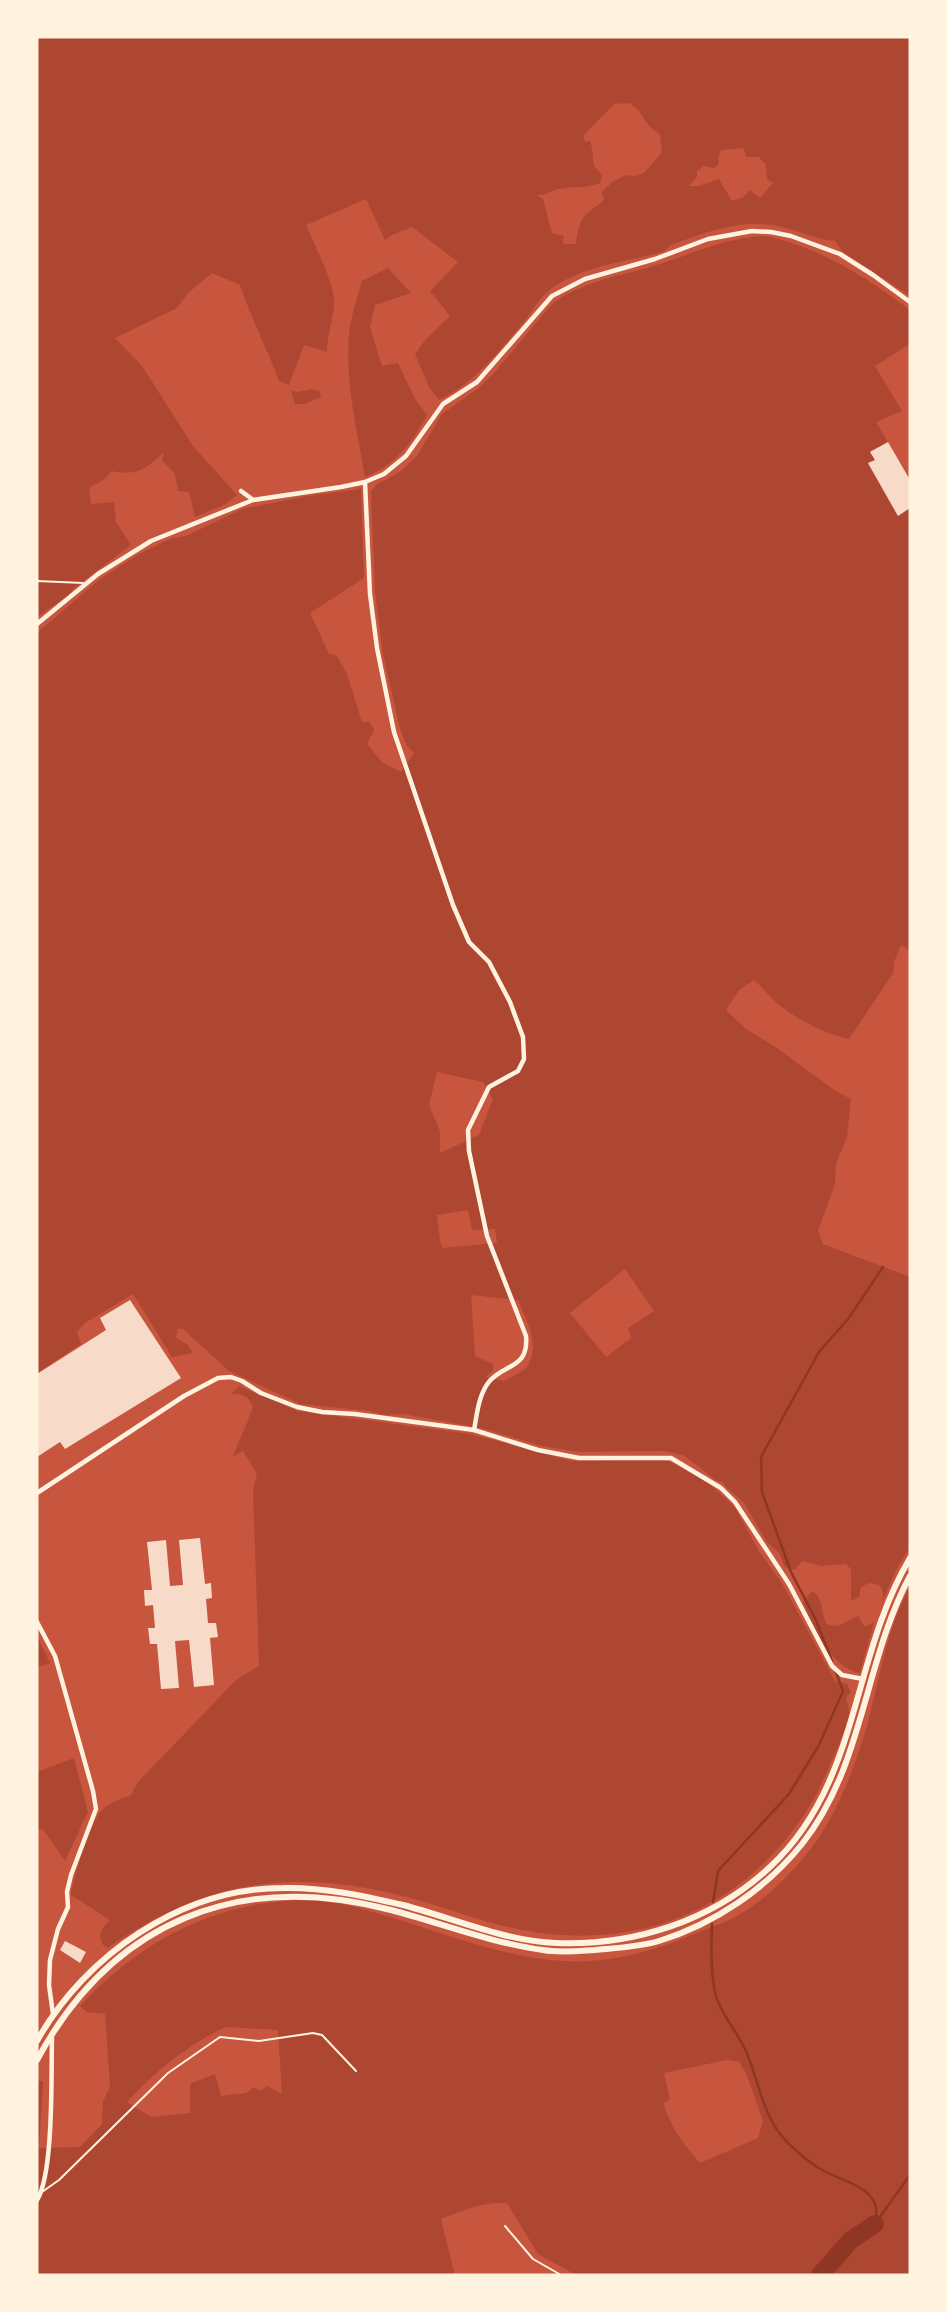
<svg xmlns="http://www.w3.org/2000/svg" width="947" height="2312" viewBox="0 0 947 2312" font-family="Barlow,sans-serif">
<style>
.green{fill:#ae4732;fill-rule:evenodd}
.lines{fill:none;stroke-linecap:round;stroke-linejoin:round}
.stream{stroke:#8f3625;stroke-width:2.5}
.river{stroke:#8f3625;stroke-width:18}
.building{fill:#f7dbc8}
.service{stroke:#fff3e0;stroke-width:2}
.minor{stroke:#fff3e0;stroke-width:4.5}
.primary{stroke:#fff3e0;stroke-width:6}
</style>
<rect width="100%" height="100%" fill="#c8553d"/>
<g class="green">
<path d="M 37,37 L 910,37 L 910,296 L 843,252 L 835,241 C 814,239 797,230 777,226 C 740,218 705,233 671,245 L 663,252 C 626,262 577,266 546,293 C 539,300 532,310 526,319 C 502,348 474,384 439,400 L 429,387 L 415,354 L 426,339 L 450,316 L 430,291 L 458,262 L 412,227 L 392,235 L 385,240 L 366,199 L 306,225 C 314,244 335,284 334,303 C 334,319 327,333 327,352 L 304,345 L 289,385 L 279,381 C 267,348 251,318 240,285 L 212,273 L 188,293 L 177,308 L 115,338 L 142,366 L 193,446 L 237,495 L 226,504 L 195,517 L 189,492 L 178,491 L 175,474 L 162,460 L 164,452 C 144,470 138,476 111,471 L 105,479 L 89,488 L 91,504 L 114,502 L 116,522 L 131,545 L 74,588 L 69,595 L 37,617 ZM 629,103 C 646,113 641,123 660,134 L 662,152 L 644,173 L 635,176 L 626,175 L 612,182 L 601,193 L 604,199 C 599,206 596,206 590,211 C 579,219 577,232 576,244 L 563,244 L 564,236 L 552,233 L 543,199 L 536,195 C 546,196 549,191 558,189 C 573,186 586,189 600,183 L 602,174 C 589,166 595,153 590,141 L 585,142 L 583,136 L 614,104 ZM 744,148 L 746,157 L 759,157 L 766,165 L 767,179 L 773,183 L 760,198 L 750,190 L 742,198 L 732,201 L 719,179 L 699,186 L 688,186 L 697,177 L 697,171 L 704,166 L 714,168 L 719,164 L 718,158 L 721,150 Z"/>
<path d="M 766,236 C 821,248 866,277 910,310 L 910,344 L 875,366 L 902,411 L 876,422 L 888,442 L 870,451 L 875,460 L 868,464 L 897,515 L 910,508 L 910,951 L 901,945 L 894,962 L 893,973 L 849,1039 C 825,1034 798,1020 778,1004 C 770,997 762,987 754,980 L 739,990 L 726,1010 L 746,1029 L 777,1048 L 837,1092 L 851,1099 L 847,1137 L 836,1164 L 835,1184 L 818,1231 L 823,1244 L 910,1277 L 910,1548 L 898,1566 L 882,1602 L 883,1593 L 880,1585 L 869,1583 L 861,1587 L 859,1597 L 851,1601 L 851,1569 L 846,1564 L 821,1566 L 802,1561 L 795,1570 L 785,1567 L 779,1553 L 767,1542 L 744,1503 L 727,1488 L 723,1482 L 717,1481 L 683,1455 L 663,1451 L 579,1452 L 542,1446 L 481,1428 L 403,1414 L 384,1415 L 370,1411 L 300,1404 L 229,1371 L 183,1329 L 178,1329 L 176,1338 L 188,1345 L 193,1353 L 172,1357 L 133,1294 L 85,1323 L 77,1332 L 81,1344 L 37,1373 L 37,633 L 100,579 L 141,553 L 172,538 L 186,536 L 242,509 L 308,496 L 361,489 L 364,578 L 310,613 L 329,654 L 337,656 L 347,674 L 362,722 L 370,722 L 374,730 L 367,744 L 382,762 L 401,772 L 414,753 L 407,746 L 400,729 L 383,654 L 375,591 L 371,492 L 377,484 L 400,472 L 417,456 L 442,414 L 480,387 L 495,372 L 552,304 C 586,279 624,276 663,263 C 699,251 726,238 766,236 ZM 437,1072 L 483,1082 L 493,1099 L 479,1135 L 440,1153 L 440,1131 L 429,1105 ZM 468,1210 L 472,1230 L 495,1229 L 497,1243 L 443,1248 L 440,1241 L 437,1215 ZM 625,1269 L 654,1311 L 628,1328 L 631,1338 L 606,1357 L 570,1313 ZM 471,1295 L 518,1300 C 526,1319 540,1344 528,1365 C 524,1372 512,1376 505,1381 L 485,1377 L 493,1371 L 493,1364 L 475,1356 Z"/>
<path d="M 388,268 L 411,293 L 375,305 L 370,327 L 382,366 L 398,363 L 415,399 L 427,415 C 412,443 396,465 365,477 C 357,430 345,382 349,334 C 351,316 357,298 362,281 Z"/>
<path d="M 312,389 L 319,391 L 321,397 L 305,404 L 295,404 L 291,390 L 298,392 Z"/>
<path d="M 239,1386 L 298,1411 L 471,1434 L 571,1461 L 661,1460 L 671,1462 L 708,1483 L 734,1506 L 760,1553 L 782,1583 L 835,1681 L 847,1684 L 851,1692 L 846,1698 C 848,1703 849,1708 849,1714 C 848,1727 822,1784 815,1797 C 753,1905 644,1953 522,1930 C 484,1923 448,1908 410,1898 C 372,1887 330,1881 290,1882 C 222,1884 162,1911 107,1948 L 102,1944 C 98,1932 102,1928 110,1920 L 71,1895 C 72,1880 91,1822 101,1811 C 109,1802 120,1800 131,1795 L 138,1782 L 236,1680 L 259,1666 L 253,1491 L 257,1474 L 243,1451 L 233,1456 L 253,1408 C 250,1396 243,1394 231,1394 Z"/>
<path d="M 910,1587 L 910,2275 L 576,2275 L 538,2254 L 507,2203 C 482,2202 464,2210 441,2219 L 455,2275 L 37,2275 L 37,2081 L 43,2081 L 39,2148 L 80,2147 L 102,2124 L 103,2101 L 110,2087 L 105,2014 L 87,2012 L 80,2006 C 139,1942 215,1901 305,1900 C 333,1900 363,1909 390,1917 C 446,1934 505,1958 564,1961 C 612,1964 658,1950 701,1931 C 710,1927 719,1925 727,1921 C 757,1907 785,1881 806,1855 C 836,1818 855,1768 868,1722 C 880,1677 887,1628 910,1587 ZM 226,2027 L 278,2030 L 282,2094 L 267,2086 L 260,2091 L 254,2087 L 246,2093 L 221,2096 L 215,2074 L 190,2084 L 190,2113 L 151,2117 L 127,2102 C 153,2073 190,2043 226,2027 ZM 727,2060 L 739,2062 L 746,2073 L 763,2121 L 758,2138 L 700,2163 C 683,2143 671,2128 663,2103 L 670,2100 L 664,2073 Z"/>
<path d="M 812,1591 C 826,1600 819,1613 828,1625 L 838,1626 L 858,1616 L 865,1627 L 874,1622 L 860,1673 C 830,1667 814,1628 803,1602 Z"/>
<path d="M 37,1636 L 50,1663 L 39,1667 L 37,1663 Z"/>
<path d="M 74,1758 L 88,1812 L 65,1861 L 43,1829 L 37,1831 L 37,1772 Z"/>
</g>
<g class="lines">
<g class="stream">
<path d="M 832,1661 L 815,1618 L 791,1572 L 762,1492 L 761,1457 L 819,1352 L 848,1319 L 883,1267"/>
<path d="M 713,1902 L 718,1871 L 789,1794 L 819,1745 L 843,1691 L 835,1670"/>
<path d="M 712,1924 C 711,1946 710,1978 717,1999 C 723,2017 738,2033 746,2051 C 759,2081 763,2119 788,2143 C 799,2154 812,2165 826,2172 C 850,2184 884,2189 875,2224"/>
<path d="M 877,2221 L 910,2175"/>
</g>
<path class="river" d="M 820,2275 L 851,2240 L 875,2224"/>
</g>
<g class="building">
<path d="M 888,442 L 910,480 L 910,508 L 898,516 L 868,463 L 875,460 L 870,452 Z"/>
<path d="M 130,1300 L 181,1378 L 65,1449 L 60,1442 L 37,1457 L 37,1374 L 106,1330 L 100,1318 Z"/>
<path d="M 200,1538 L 205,1584 L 211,1583 L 212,1598 L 206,1599 L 208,1623 L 216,1623 L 218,1637 L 210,1638 L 214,1685 L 194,1687 L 189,1640 L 175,1641 L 179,1688 L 161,1689 L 157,1644 L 150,1644 L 148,1628 L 155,1628 L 153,1605 L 145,1606 L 144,1590 L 152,1590 L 147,1542 L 166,1540 L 170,1586 L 183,1585 L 179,1540 Z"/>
<path d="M 65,1941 L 86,1952 L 80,1963 L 60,1950 Z"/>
</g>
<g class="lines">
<g class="service">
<path d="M 37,581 L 83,583"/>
<path d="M 42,2192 L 59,2180 L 168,2073 L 220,2037 L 259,2041 L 313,2033 L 322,2035 L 356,2071"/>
<path d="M 505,2226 L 533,2259 L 561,2275"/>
</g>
<g class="minor">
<path d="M 365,482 L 370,594 L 377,648 L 394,732 L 453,905 L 469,942 L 489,962 L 510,1002 L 523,1037 L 524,1059 L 518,1071 L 489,1087 L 468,1130 L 469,1151 L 487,1236 L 526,1336 C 529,1370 503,1363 488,1383 C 478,1397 477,1415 474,1430"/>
<path d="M 241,491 L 252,499"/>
<path d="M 37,624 L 98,574 L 151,541 L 253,500 L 341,487 L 365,482 L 384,474 L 406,456 L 443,404 L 477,382 L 552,296 L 585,279 L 655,259 L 708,239 L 752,231 L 771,232 L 791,236 L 840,254 L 873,275 L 910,302"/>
<path d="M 37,1493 L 184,1396 L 218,1378 L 231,1377 L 242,1381 L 261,1393 L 297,1407 L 322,1412 L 355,1414 L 474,1430 L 538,1450 L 579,1458 L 671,1458 L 721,1488 L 735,1502 L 789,1584 L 832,1666 L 842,1675 L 863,1679"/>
<path d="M 37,1622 L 55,1656 L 93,1791 L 96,1809 L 71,1875 L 67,1892 L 68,1907 L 58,1929 L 50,1960 L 49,1985 L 53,2014"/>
<path d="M 37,2200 C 54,2173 51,2074 52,2038"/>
</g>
<g class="primary">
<path d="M 37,2041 C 85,1955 182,1888 283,1888 C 324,1887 364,1896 403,1905 C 453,1918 504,1941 556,1943 C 634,1946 712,1921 770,1867 C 861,1782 850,1659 910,1558"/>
<path d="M 37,2060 C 112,1921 239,1870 391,1910 C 441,1923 491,1943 543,1950 C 560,1953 578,1951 595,1950 C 616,1948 639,1947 659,1941 C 714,1924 766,1889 802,1844 C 864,1766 864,1661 910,1576"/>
</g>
</g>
<rect width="947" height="2312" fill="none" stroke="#fff3e0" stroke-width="77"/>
</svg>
